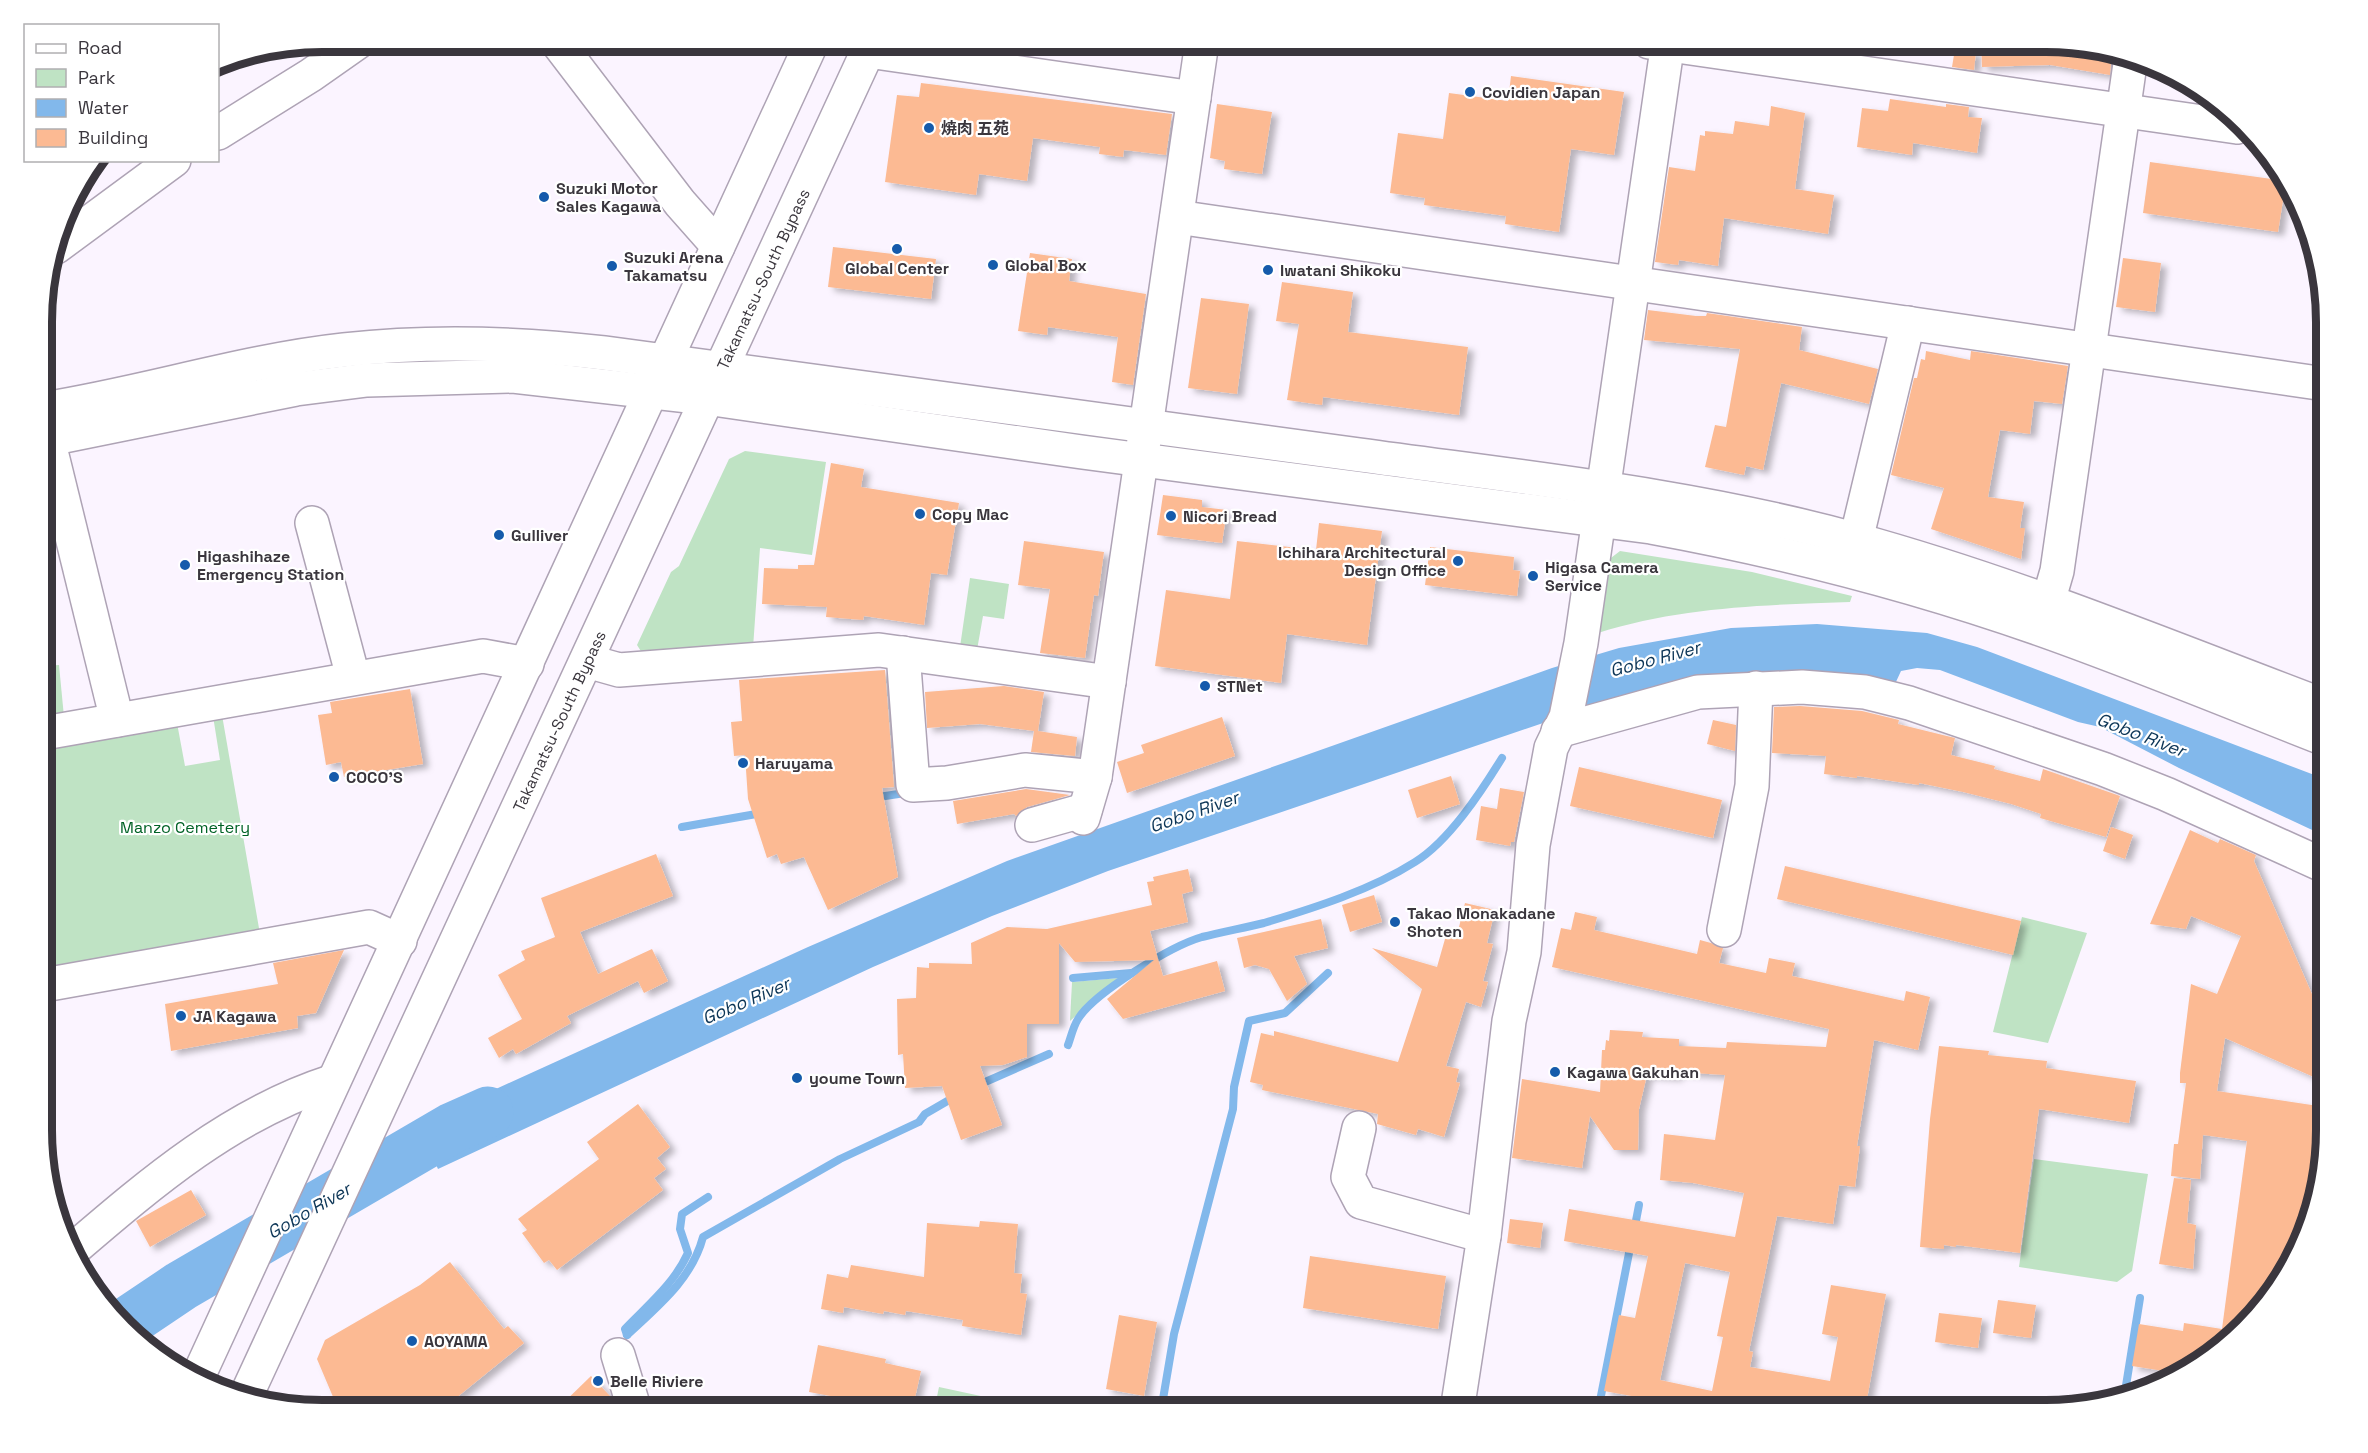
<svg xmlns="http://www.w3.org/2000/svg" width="2368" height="1453" viewBox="0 0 2368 1453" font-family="'Space Grotesk','Noto Sans JP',sans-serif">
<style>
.green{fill:#bfe3c4}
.water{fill:#82b8eb}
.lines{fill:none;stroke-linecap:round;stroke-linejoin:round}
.stream{stroke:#82b8eb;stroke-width:8}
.river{stroke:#82b8eb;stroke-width:51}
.building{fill:#fcba93;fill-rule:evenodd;filter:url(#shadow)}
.minor-casing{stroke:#aea3b5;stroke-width:36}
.highway-casing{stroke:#aea3b5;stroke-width:36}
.minor{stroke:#fff;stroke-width:33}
.highway{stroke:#fff;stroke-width:33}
.poi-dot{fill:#155bab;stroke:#fff;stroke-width:2}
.labels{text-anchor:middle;stroke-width:4.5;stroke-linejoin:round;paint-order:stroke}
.poi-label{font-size:16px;font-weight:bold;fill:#3a363d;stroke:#fff;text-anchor:start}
.street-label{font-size:16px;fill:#3a363d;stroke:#fff}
.park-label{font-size:16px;fill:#006226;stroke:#fff}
.water-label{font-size:18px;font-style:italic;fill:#0d3657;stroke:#fff}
.rim{fill:none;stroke:#3a363d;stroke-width:8}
</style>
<defs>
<filter id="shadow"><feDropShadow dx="6" dy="4" stdDeviation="3" flood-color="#0004"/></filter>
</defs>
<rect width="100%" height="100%" fill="#fbf4ff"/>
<g class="green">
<path d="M 745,451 L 826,462 L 812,555 L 760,548 L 753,648 L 644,656 L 637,645 L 671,572 L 679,566 L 729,459 Z"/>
<path d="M 1620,551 L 1752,572 L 1852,596 L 1850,602 C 1764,605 1680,607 1598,633 L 1607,561 Z"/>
<path d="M 970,578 L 1009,584 L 1004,619 L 983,616 L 977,650 L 960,647 Z"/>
<path d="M 59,665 L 64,717 L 44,720 L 44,666 Z"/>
<path d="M 222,715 L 260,934 L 44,972 L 44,746 L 177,723 L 185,766 L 220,760 L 213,716 Z"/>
<path d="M 2022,917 L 2087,933 L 2048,1043 L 1993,1032 Z"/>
<path d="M 1118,978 L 1070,1021 L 1072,982 Z"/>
<path d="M 2034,1159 L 2148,1174 L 2132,1271 L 2117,1282 L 2019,1267 Z"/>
<path d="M 939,1387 L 990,1398 L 994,1403 L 992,1411 L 934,1411 Z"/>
</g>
<path class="water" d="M 1817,624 L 1927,633 L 1977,647 L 2325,779 L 2325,836 L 2179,768 L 2100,727 L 2078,722 L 1940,670 L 1917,668 L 1901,671 L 1895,684 L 1549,721 L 1108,871 L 992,916 L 873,967 L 438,1169 L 419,1127 L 485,1094 L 808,947 L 1007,861 L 1552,668 L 1619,648 L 1731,628 Z"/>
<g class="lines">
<g class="stream">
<path d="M 872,798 L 905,793"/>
<path d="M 682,827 L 762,813"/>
<path d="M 1073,978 L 1131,973"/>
<path d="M 1068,1045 C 1071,1037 1073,1027 1078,1019 C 1094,993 1171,946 1202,937 C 1222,932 1243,928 1264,923 C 1314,908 1371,890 1415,862 C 1449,841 1481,792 1502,758"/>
<path d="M 976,1086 L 1049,1054"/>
<path d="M 1634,1231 L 1639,1205"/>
<path d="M 627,1335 C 658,1306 692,1279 703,1237 L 840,1159 L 919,1122 L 925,1114 L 956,1096"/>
<path d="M 627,1335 L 625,1329 C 648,1305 674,1284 688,1253 L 680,1229 L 682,1214 L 708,1197"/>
<path d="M 2125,1392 L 2140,1298"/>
<path d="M 1161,1411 L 1174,1334 L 1233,1109 L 1234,1087 L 1249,1021 L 1285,1013 L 1328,973"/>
<path d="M 1598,1411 L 1631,1243"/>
</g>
<path class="river" d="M 126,1323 L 181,1286 L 452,1128 L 488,1112"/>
</g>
<g class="building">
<path d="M 1981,42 L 2046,42 L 2112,51 L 2110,75 L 2050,65 L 1982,67 Z"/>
<path d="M 1955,49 L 1976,52 L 1974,70 L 1952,67 Z"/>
<path d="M 1511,76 L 1624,92 L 1614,155 L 1571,149 L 1559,232 L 1505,224 L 1506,216 L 1424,205 L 1425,198 L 1390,193 L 1398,133 L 1443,139 L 1449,93 L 1508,101 Z"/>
<path d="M 921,83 L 1172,114 L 1166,155 L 1124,150 L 1123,157 L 1099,154 L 1100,147 L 1033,138 L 1027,181 L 979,174 L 976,195 L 885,182 L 897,95 L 919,97 Z"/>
<path d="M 1890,99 L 1946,107 L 1946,104 L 1969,107 L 1968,117 L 1982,118 L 1977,153 L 1913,143 L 1912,155 L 1857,147 L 1862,108 L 1888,111 Z"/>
<path d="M 1217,104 L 1272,112 L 1262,174 L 1224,169 L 1225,161 L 1210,158 Z"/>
<path d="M 1771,106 L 1805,113 L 1795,189 L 1834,195 L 1828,234 L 1724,218 L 1718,266 L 1679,260 L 1678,265 L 1655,262 L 1669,167 L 1695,171 L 1700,135 L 1705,136 L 1705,131 L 1733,134 L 1735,121 L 1769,126 Z"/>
<path d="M 2150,162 L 2286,181 L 2278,232 L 2143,213 Z"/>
<path d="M 833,247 L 936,259 L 931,299 L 828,287 Z"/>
<path d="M 1030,253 L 1072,259 L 1069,281 L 1146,294 L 1133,385 L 1112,382 L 1118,337 L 1048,327 L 1047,335 L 1018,331 Z"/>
<path d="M 2123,258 L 2161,263 L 2155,312 L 2116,307 Z"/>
<path d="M 1282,282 L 1353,292 L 1348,332 L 1468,347 L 1459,415 L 1323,397 L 1322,405 L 1287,400 L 1299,324 L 1276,321 Z"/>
<path d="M 1201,298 L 1249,304 L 1237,394 L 1188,388 Z"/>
<path d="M 1648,310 L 1696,316 L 1706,316 L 1707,313 L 1802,327 L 1799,350 L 1878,369 L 1869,404 L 1781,383 L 1763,470 L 1746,466 L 1744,475 L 1705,467 L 1715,425 L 1726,427 L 1740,349 L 1644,340 Z"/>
<path d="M 1926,351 L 1970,360 L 1971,351 L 2068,366 L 2062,404 L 2034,401 L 2030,434 L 2000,430 L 1988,497 L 2024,502 L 2020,528 L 2025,528 L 2021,559 L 1931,529 L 1944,488 L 1891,475 L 1914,378 L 1917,378 L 1921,359 L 1925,360 Z"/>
<path d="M 831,463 L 864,469 L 861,487 L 959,503 L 947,575 L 931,573 L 924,625 L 864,616 L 863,620 L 826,617 L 827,607 L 762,604 L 764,568 L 798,569 L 798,565 L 814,565 Z"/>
<path d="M 1163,495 L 1202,500 L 1202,507 L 1227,510 L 1222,543 L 1157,535 Z"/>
<path d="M 1319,523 L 1382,531 L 1367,645 L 1287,634 L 1281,683 L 1155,666 L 1166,590 L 1230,599 L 1237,541 L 1316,550 Z"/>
<path d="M 1024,541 L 1104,552 L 1098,596 L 1094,595 L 1085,658 L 1040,653 L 1050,589 L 1018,585 Z"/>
<path d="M 1430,547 L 1514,557 L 1513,570 L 1520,571 L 1517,596 L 1425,585 Z"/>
<path d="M 885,670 L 894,787 L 882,788 L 898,877 L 828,910 L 804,857 L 781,864 L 777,854 L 767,858 L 748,799 L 745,755 L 734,756 L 731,722 L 742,721 L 739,680 Z"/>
<path d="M 1004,686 L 1044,692 L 1038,731 L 1077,737 L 1075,756 L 1031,752 L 1034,731 L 980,724 L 927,728 L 925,692 Z"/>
<path d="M 410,689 L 423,764 L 344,777 L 341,762 L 326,765 L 318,715 L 332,713 L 330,702 Z"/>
<path d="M 1800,706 L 1862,711 L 1899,720 L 1898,724 L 1955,738 L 1951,755 L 1995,766 L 1994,769 L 2040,781 L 2043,769 L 2120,796 L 2106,837 L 2040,818 L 2041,814 L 2011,804 L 1963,792 L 1919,783 L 1919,785 L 1857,776 L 1857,778 L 1824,774 L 1826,756 L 1772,753 L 1774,707 Z"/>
<path d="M 1222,717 L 1235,756 L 1127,793 L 1117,762 L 1144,753 L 1141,745 Z"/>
<path d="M 1713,720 L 1736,725 L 1735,751 L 1707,744 Z"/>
<path d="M 1579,767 L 1722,800 L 1713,838 L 1570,806 Z"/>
<path d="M 1451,776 L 1460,804 L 1417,818 L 1408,790 Z"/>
<path d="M 1500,788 L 1524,792 L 1514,842 L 1511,842 L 1510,846 L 1476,840 L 1481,806 L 1497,809 Z"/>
<path d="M 1026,789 L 1070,795 L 1027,807 L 1016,816 L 1014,814 L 957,824 L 953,801 Z"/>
<path d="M 2111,827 L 2133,835 L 2125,859 L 2103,851 Z"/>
<path d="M 2190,830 L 2218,843 L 2220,839 L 2256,855 L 2254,861 L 2325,1024 L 2325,1082 L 2225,1038 L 2217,1091 L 2325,1107 L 2325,1149 L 2311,1221 L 2305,1232 L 2300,1232 L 2296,1252 L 2279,1286 L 2183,1374 L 2132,1366 L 2139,1324 L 2183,1331 L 2184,1323 L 2222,1329 L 2247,1141 L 2203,1135 L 2200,1179 L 2171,1176 L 2174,1144 L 2178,1144 L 2186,1083 L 2180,1083 L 2180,1073 L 2191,984 L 2217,994 L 2241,936 L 2191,916 L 2186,929 L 2150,924 Z"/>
<path d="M 656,854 L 673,896 L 580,932 L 598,974 L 652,949 L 668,981 L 644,993 L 638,981 L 567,1016 L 571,1023 L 516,1054 L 513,1049 L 499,1058 L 488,1038 L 522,1019 L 498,975 L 525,960 L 521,951 L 555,937 L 541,898 Z"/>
<path d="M 1785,866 L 2021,921 L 2013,955 L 1777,899 Z"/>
<path d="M 1188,869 L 1193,891 L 1182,894 L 1188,922 L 1150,931 L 1163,976 L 1217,961 L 1225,991 L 1123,1019 L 1107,999 L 1154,960 L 1075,962 L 1059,943 L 1059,1024 L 1027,1024 L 1027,1057 L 1003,1065 L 980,1066 L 1002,1125 L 961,1140 L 942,1086 L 905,1088 L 903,1054 L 898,1055 L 897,999 L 916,998 L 917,967 L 929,968 L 929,963 L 972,964 L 971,943 L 1007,927 L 1047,929 L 1152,905 L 1147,882 L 1154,881 L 1153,877 Z"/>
<path d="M 1374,895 L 1382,922 L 1350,932 L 1342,905 Z"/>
<path d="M 1465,903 L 1495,910 L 1487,943 L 1493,944 L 1483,981 L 1488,982 L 1481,1007 L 1466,1002 L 1446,1066 L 1459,1069 L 1456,1082 L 1460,1083 L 1444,1137 L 1418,1129 L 1416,1135 L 1377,1124 L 1378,1114 L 1262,1090 L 1263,1085 L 1250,1082 L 1261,1033 L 1274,1036 L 1274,1031 L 1398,1062 L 1422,989 L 1372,948 L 1437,967 L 1447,932 L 1457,935 Z"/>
<path d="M 1575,912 L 1597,917 L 1594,930 L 1697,954 L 1700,940 L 1711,943 L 1723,948 L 1719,963 L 1766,973 L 1769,958 L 1795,963 L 1792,976 L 1904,1001 L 1906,991 L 1930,997 L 1918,1050 L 1874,1040 L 1857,1146 L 1860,1146 L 1855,1187 L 1839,1185 L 1833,1224 L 1777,1216 L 1749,1351 L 1753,1352 L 1750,1367 L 1830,1381 L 1838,1337 L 1822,1334 L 1831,1285 L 1886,1294 L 1865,1410 L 1686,1411 L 1687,1406 L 1604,1391 L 1619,1315 L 1635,1318 L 1648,1256 L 1564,1241 L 1569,1209 L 1735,1237 L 1744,1193 L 1693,1183 L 1660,1180 L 1664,1134 L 1715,1140 L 1725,1075 L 1677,1072 L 1677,1077 L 1647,1075 L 1639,1109 L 1638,1150 L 1614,1150 L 1590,1116 L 1582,1168 L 1512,1158 L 1522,1079 L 1600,1092 L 1602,1050 L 1605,1050 L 1606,1040 L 1609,1041 L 1610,1030 L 1643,1032 L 1642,1037 L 1679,1039 L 1679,1046 L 1726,1048 L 1727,1042 L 1826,1047 L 1829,1029 L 1552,967 L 1561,928 L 1571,930 ZM 1685,1263 L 1730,1272 L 1717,1336 L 1723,1337 L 1712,1391 L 1660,1380 Z"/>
<path d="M 1321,919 L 1328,948 L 1294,956 L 1307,984 L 1287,1001 L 1269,969 L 1255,965 L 1244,968 L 1237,938 Z"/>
<path d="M 344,950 L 316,1013 L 297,1016 L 298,1028 L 171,1051 L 165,1004 L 278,984 L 273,963 Z"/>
<path d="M 1939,1046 L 1989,1051 L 1988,1055 L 2047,1061 L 2046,1068 L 2136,1081 L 2129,1123 L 2039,1109 L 2020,1253 L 1956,1245 L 1956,1247 L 1944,1245 L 1944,1249 L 1920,1247 L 1930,1119 Z"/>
<path d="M 638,1104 L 670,1147 L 657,1158 L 666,1169 L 654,1178 L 663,1190 L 557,1270 L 549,1260 L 544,1263 L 522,1233 L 527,1230 L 518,1219 L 599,1159 L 587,1142 Z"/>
<path d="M 2174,1178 L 2191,1180 L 2187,1223 L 2196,1225 L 2193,1269 L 2159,1264 Z"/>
<path d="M 191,1190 L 206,1215 L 150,1247 L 136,1221 Z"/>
<path d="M 1510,1219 L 1543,1223 L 1540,1248 L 1507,1243 Z"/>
<path d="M 980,1221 L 1018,1224 L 1014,1273 L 1022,1274 L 1020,1293 L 1027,1294 L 1021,1335 L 962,1326 L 963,1320 L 906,1311 L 905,1315 L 884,1311 L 883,1314 L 844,1307 L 843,1313 L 821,1309 L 827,1274 L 848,1278 L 851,1265 L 924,1277 L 927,1223 L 979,1227 Z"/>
<path d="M 1310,1256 L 1446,1276 L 1438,1329 L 1303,1308 Z"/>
<path d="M 450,1262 L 504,1329 L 508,1326 L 524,1343 L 440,1411 L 339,1411 L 317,1359 L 325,1340 L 420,1285 Z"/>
<path d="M 1998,1300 L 2036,1305 L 2031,1338 L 1993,1333 Z"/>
<path d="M 1939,1313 L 1982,1318 L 1978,1348 L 1935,1342 Z"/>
<path d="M 1119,1315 L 1157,1322 L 1144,1396 L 1106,1389 Z"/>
<path d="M 818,1345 L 886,1359 L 885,1363 L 921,1371 L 912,1411 L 875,1411 L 835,1403 L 836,1397 L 809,1392 Z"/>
<path d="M 591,1376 L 611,1397 L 615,1411 L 555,1411 Z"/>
</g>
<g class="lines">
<g class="minor-casing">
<g id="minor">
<path d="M 557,42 L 680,203 L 718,246"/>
<path d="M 1649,42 L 2237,127"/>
<path d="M 868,51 L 1194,98"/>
<path d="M 218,133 L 311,75 L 358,42"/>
<path d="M 1177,217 L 2325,384"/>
<path d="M 56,247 L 174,160"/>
<path d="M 44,409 C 145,393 243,361 344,350 C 432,340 517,343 604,353 C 856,387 1108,420 1360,455 C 1526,478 1695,495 1857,540 C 2017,584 2171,648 2325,706"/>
<path d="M 48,439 L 117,720"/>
<path d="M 44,440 L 296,389 L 367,380 L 513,376 L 706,398 L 1082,452 L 1651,527 C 1782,551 1911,584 2037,628 C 2134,662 2230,702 2325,739"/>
<path d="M 312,523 L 353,677"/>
<path d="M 1856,540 L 1908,323"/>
<path d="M 2048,602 L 2057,571 L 2131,57"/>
<path d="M 903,653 L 913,785 L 947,783 L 1025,770 L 1095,777"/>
<path d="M 587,661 L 619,670 L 879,650 L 1109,682"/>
<path d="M 1558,731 L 1698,692 L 1802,687 L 1865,692 L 1909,703 L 2103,769 L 2166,794 L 2325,866"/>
<path d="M 44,733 L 483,656 L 527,664"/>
<path d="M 1083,818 L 1095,777 L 1202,42"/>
<path d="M 1032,825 L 1085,810"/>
<path d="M 1724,930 L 1752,786 L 1756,688"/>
<path d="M 44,985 L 369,927 L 400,941"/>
<path d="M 1359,1128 L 1348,1177 L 1361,1202 L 1484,1236"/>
<path d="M 75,1248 C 152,1182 232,1114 331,1082"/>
<path d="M 618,1355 L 635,1411"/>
<path d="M 1457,1411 L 1484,1236 L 1509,1021 L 1524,952 L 1533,845 L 1551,748 L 1566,717 L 1581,643 L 1668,42"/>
</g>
</g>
<g class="highway-casing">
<g id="highway">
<path d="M 197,1379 L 812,42"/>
<path d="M 245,1398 L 872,42"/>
</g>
</g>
<use href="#minor" class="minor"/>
<use href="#highway" class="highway"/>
</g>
<g class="poi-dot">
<circle cx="1470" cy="92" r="6"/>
<circle cx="929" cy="128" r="6"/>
<circle cx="544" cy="197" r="6"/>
<circle cx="897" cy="249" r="6"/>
<circle cx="993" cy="265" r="6"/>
<circle cx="612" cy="266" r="6"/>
<circle cx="1268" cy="270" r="6"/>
<circle cx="920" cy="514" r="6"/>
<circle cx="1171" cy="516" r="6"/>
<circle cx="499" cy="535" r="6"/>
<circle cx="1458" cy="561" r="6"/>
<circle cx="185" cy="565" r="6"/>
<circle cx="1533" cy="576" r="6"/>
<circle cx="1205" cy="686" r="6"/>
<circle cx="743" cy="763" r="6"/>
<circle cx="334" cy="777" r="6"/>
<circle cx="1395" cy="922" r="6"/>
<circle cx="181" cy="1016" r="6"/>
<circle cx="1555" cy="1072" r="6"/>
<circle cx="797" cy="1078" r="6"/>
<circle cx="412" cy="1341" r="6"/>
<circle cx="598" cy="1381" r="6"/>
</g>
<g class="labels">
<g class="poi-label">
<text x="1482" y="98">Covidien Japan</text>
<text x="941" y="134">焼肉 五苑</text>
<text x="556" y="194">Suzuki Motor<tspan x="556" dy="18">Sales Kagawa</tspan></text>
<text x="624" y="263">Suzuki Arena<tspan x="624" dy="18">Takamatsu</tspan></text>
<text x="1005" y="271">Global Box</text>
<text x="897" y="274" text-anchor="middle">Global Center</text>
<text x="1280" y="276">Iwatani Shikoku</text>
<text x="932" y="520">Copy Mac</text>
<text x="1183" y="522">Nicori Bread</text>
<text x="511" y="541">Gulliver</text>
<text x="1446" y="558" text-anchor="end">Ichihara Architectural<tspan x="1446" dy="18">Design Office</tspan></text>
<text x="197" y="562">Higashihaze<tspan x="197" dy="18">Emergency Station</tspan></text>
<text x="1545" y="573">Higasa Camera<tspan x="1545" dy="18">Service</tspan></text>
<text x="1217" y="692">STNet</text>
<text x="755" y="769">Haruyama</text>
<text x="346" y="783">COCO'S</text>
<text x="1407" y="919">Takao Monakadane<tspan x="1407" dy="18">Shoten</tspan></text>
<text x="193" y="1022">JA Kagawa</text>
<text x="1567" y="1078">Kagawa Gakuhan</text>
<text x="809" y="1084">youme Town</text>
<text x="424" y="1347">AOYAMA</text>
<text x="610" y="1387">Belle Riviere</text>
</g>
<g class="street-label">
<text transform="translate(763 279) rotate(-65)" y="6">Takamatsu-South Bypass</text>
<text transform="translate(559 721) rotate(-65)" y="6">Takamatsu-South Bypass</text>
</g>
<g class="park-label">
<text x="185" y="833">Manzo Cemetery</text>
</g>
<g class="water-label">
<text transform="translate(1655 659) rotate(-15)" y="6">Gobo River</text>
<text transform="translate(2141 735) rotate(21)" y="6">Gobo River</text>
<text transform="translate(1194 812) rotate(-19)" y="6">Gobo River</text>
<text transform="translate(746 1001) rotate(-23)" y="6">Gobo River</text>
<text transform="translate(309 1211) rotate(-30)" y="6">Gobo River</text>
</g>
</g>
<path d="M0 0H2368V1453H0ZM322 52H2046A270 270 0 0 1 2316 322V1130A270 270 0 0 1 2046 1400H322A270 270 0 0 1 52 1130V322A270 270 0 0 1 322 52Z" fill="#fff" fill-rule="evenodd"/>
<path class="rim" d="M322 52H2046A270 270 0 0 1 2316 322V1130A270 270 0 0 1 2046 1400H322A270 270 0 0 1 52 1130V322A270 270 0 0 1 322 52Z"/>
<rect x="24" y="24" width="195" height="138" fill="#ffffff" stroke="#b0afb1" stroke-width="1.5"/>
<rect x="36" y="44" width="30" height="9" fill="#ffffff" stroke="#b0afb1" stroke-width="1.5"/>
<text x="78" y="54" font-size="18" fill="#3a363d">Road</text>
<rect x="36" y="69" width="30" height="18" fill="#bfe3c4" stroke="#b0afb1" stroke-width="1.5"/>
<text x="78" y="84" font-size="18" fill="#3a363d">Park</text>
<rect x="36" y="99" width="30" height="18" fill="#82b8eb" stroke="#b0afb1" stroke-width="1.5"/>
<text x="78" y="114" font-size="18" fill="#3a363d">Water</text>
<rect x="36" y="129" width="30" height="18" fill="#fcba93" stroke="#b0afb1" stroke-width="1.5"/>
<text x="78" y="144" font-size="18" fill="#3a363d">Building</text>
</svg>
